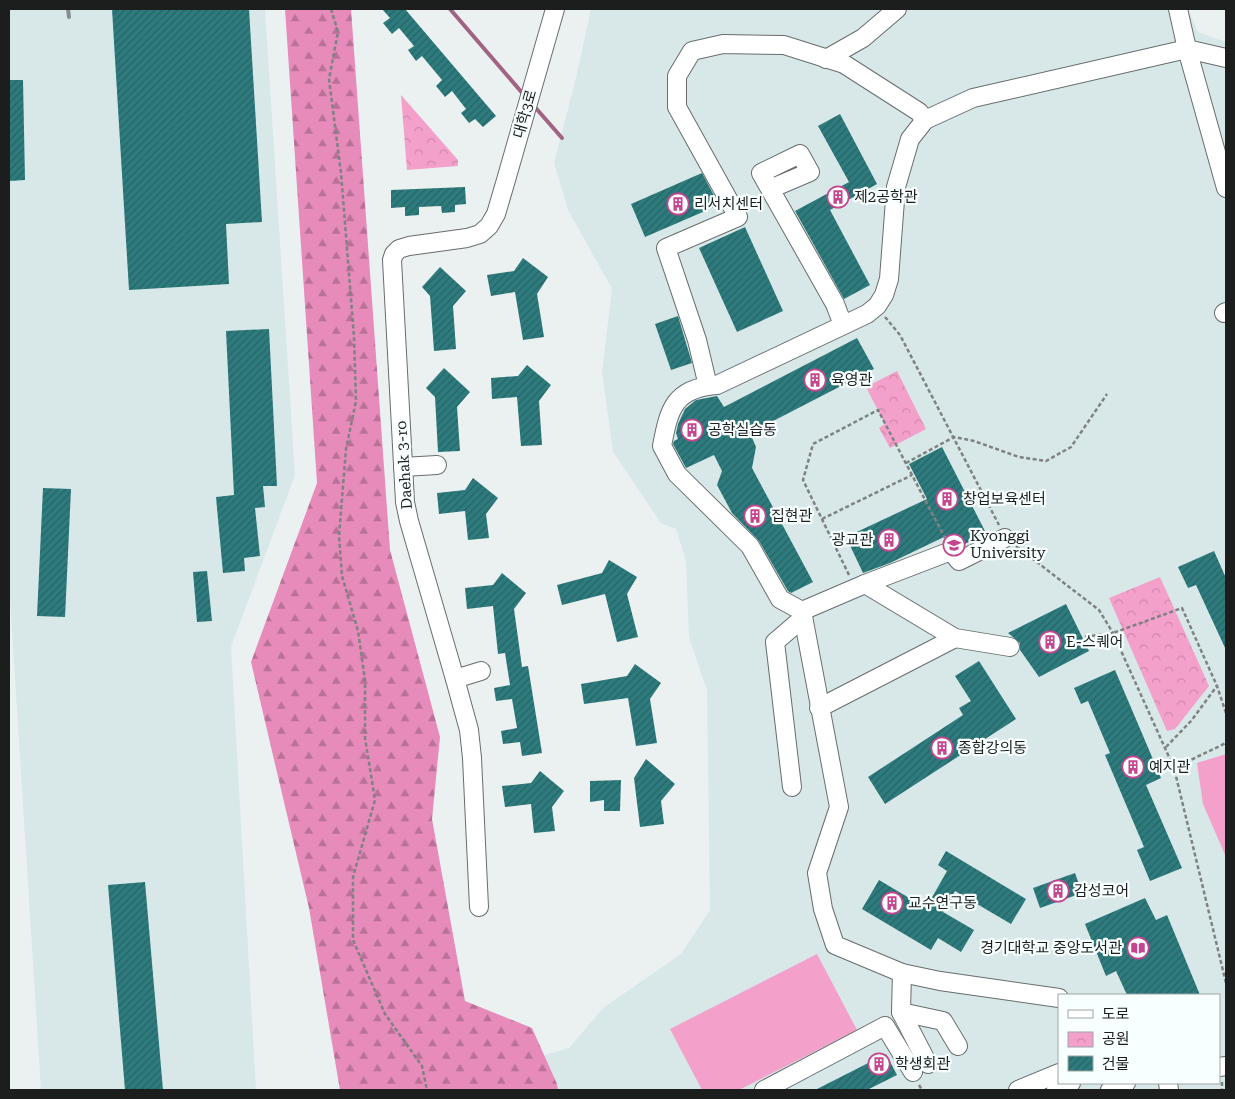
<svg xmlns="http://www.w3.org/2000/svg" width="1235" height="1099" viewBox="0 0 1235 1099" font-family="'Roboto Serif','Noto Sans KR',serif">
<style>
.built{fill:#d8e8e8;fill-rule:evenodd}
.green{fill:#f3a0ca}
.forest{fill:url(#forest-firs)}
.park{fill:url(#park-crowns)}
.lines{fill:none;stroke-linecap:round;stroke-linejoin:round}
.stream{stroke:#a16383;stroke-width:4}
.building{fill:url(#building-hatch)}
.minor-casing{stroke:#676d6d;stroke-width:20}
.path{stroke:#7e8282;stroke-width:2.5;stroke-dasharray:4 2.5;stroke-linecap:butt}
.minor{stroke:#fff;stroke-width:18}
.rail{stroke:#888c8c;stroke-width:4}
.labels{text-anchor:middle;stroke-width:4.5;stroke-linejoin:round;paint-order:stroke}
.street-label{font-size:15px;fill:#1c1e1e;stroke:#f8ffff}
.poi-label{font-size:15px;fill:#1c1e1e;stroke:#f8ffff;text-anchor:start}
</style>
<defs>
<pattern id="forest-firs" width="22" height="20" patternUnits="userSpaceOnUse" patternTransform="scale(1.25)"><rect width="22" height="20" fill="#e68bba"/><path d="M5 1l3.5 6h-7zM16 11l3.5 6h-7z" fill="#ba7197"/></pattern>
<pattern id="park-crowns" width="20" height="18" patternUnits="userSpaceOnUse" patternTransform="scale(1.25)"><rect width="20" height="18" fill="#f3a0ca"/><path d="M2 6a3 3 0 1 1 6 0M12 15a3 3 0 1 1 6 0" fill="none" stroke="#d089ad"/></pattern>
<pattern id="building-hatch" width="6" height="6" patternUnits="userSpaceOnUse" patternTransform="scale(1.25)"><rect width="6" height="6" fill="#2e7b7d"/><path d="M-1 1l2-2M0 6l6-6M5 7l2-2" fill="none" stroke="#266466"/></pattern>
</defs>
<rect width="100%" height="100%" fill="#ebf1f1"/>
<g class="built">
<path d="M 9,9 L 265,9 L 295,475 L 231,647 L 256,1090 L 41,1090 L 9,583 Z"/>
<path d="M 591,9 L 1188,9 L 1198,32 L 1226,42 L 1226,1090 L 420,1090 L 569,1048 L 603,1008 L 681,954 L 710,910 L 707,690 L 689,638 L 686,561 L 676,529 L 661,523 L 613,452 L 602,372 L 612,289 L 568,210 L 554,163 L 576,78 ZM 1059,995 L 1219,995 L 1219,1083 L 1059,1083 Z"/>
</g>
<g class="green">
<path d="M 1226,754 L 1226,857 L 1203,804 L 1197,763 Z"/>
<path d="M 817,954 L 857,1030 L 739,1090 L 702,1090 L 670,1029 Z"/>
</g>
<path class="forest" d="M 285,9 L 351,9 L 390,550 L 440,737 L 432,819 L 465,1001 L 532,1028 L 557,1084 L 558,1090 L 340,1090 L 309,908 L 251,662 L 317,483 Z"/>
<g class="park">
<path d="M 401,95 L 458,160 L 458,166 L 407,170 Z"/>
<path d="M 897,371 L 926,429 L 890,448 L 879,428 L 885,424 L 866,387 Z"/>
<path d="M 1160,577 L 1209,686 L 1175,729 L 1167,731 L 1109,598 Z"/>
</g>
<g class="lines">
<g class="stream">
<path d="M 450,9 L 524,95"/>
<path d="M 534,106 L 562,138"/>
</g>
</g>
<g class="building">
<path d="M 112,9 L 249,9 L 262,222 L 226,224 L 229,284 L 129,290 Z"/>
<path d="M 382,9 L 405,9 L 496,116 L 483,127 L 475,119 L 469,123 L 461,113 L 466,109 L 452,91 L 445,97 L 436,86 L 442,80 L 422,56 L 416,61 L 408,50 L 414,46 L 399,28 L 392,34 L 383,23 L 390,18 Z"/>
<path d="M 9,80 L 23,80 L 25,180 L 9,181 Z"/>
<path d="M 840,114 L 877,184 L 830,210 L 870,285 L 844,299 L 795,211 L 849,182 L 818,126 Z"/>
<path d="M 702,173 L 719,205 L 645,237 L 631,204 Z"/>
<path d="M 465,187 L 466,204 L 455,205 L 455,212 L 442,213 L 441,206 L 419,207 L 419,215 L 405,216 L 405,207 L 391,208 L 391,190 Z"/>
<path d="M 745,227 L 783,311 L 737,332 L 699,248 Z"/>
<path d="M 523,258 L 548,277 L 537,294 L 544,337 L 523,340 L 515,292 L 491,296 L 487,275 L 514,271 Z"/>
<path d="M 440,267 L 466,291 L 453,306 L 456,349 L 434,351 L 430,296 L 422,287 Z"/>
<path d="M 678,316 L 692,363 L 671,370 L 655,324 Z"/>
<path d="M 269,329 L 277,486 L 263,486 L 265,507 L 255,508 L 260,556 L 244,558 L 245,571 L 223,573 L 216,497 L 234,495 L 226,331 Z"/>
<path d="M 857,338 L 874,369 L 750,433 L 756,447 L 752,468 L 813,582 L 791,593 L 788,591 L 759,541 L 732,513 L 717,485 L 722,471 L 714,455 L 686,468 L 673,444 L 674,441 L 678,439 L 676,433 L 678,424 L 685,409 L 696,400 L 717,396 L 724,407 Z"/>
<path d="M 527,365 L 551,385 L 539,401 L 542,445 L 521,446 L 517,397 L 492,399 L 491,378 L 518,376 Z"/>
<path d="M 444,368 L 470,392 L 457,407 L 460,451 L 438,452 L 435,397 L 426,388 Z"/>
<path d="M 942,447 L 986,533 L 961,546 L 954,541 L 949,541 L 946,536 L 890,563 L 863,573 L 846,537 L 927,499 L 909,464 Z"/>
<path d="M 473,478 L 498,498 L 486,514 L 489,538 L 468,540 L 465,511 L 439,514 L 437,493 L 465,490 Z"/>
<path d="M 43,488 L 71,489 L 65,617 L 37,616 Z"/>
<path d="M 1214,551 L 1226,578 L 1226,650 L 1196,585 L 1188,588 L 1178,567 Z"/>
<path d="M 609,560 L 637,577 L 627,594 L 638,637 L 617,642 L 605,594 L 562,605 L 557,585 L 602,573 Z"/>
<path d="M 207,571 L 212,621 L 197,622 L 193,572 Z"/>
<path d="M 502,573 L 526,593 L 514,609 L 522,667 L 528,666 L 542,753 L 522,756 L 520,742 L 503,744 L 501,731 L 517,728 L 512,699 L 496,701 L 494,688 L 510,685 L 505,653 L 498,654 L 493,606 L 467,609 L 465,588 L 493,585 Z"/>
<path d="M 1066,604 L 1089,651 L 1039,677 L 1020,650 L 1020,643 L 1008,633 Z"/>
<path d="M 979,661 L 1016,719 L 885,804 L 868,777 L 963,715 L 959,708 L 971,701 L 955,676 Z"/>
<path d="M 635,664 L 661,683 L 650,699 L 657,743 L 636,746 L 628,698 L 584,704 L 581,684 L 627,676 Z"/>
<path d="M 1115,670 L 1161,778 L 1146,785 L 1182,868 L 1150,881 L 1137,850 L 1144,847 L 1105,755 L 1110,753 L 1088,701 L 1081,704 L 1074,688 Z"/>
<path d="M 646,759 L 675,784 L 661,801 L 664,824 L 640,827 L 634,778 Z"/>
<path d="M 540,771 L 564,791 L 552,807 L 555,831 L 534,833 L 531,804 L 505,807 L 502,786 L 531,783 Z"/>
<path d="M 621,780 L 620,811 L 604,811 L 604,800 L 590,802 L 590,781 Z"/>
<path d="M 946,851 L 1026,899 L 1011,924 L 955,891 L 943,912 L 974,930 L 961,952 L 938,938 L 931,950 L 862,909 L 879,880 L 926,908 L 947,871 L 938,865 Z"/>
<path d="M 1075,873 L 1082,893 L 1040,908 L 1033,888 Z"/>
<path d="M 145,882 L 163,1090 L 125,1090 L 108,885 Z"/>
<path d="M 1145,898 L 1156,920 L 1167,915 L 1200,995 L 1127,995 L 1116,971 L 1106,976 L 1085,924 Z"/>
<path d="M 886,1054 L 897,1075 L 867,1090 L 815,1090 Z"/>
</g>
<g class="lines">
<g class="minor-casing">
<g id="minor">
<path d="M 1178,9 L 1187,49 L 1226,188"/>
<path d="M 826,59 L 863,38 L 897,9"/>
<path d="M 770,189 L 810,172 L 800,154 L 761,173 L 770,189 L 835,304 L 843,325"/>
<path d="M 1224,313 L 1226,312"/>
<path d="M 708,386 L 697,340 L 666,248 L 738,217 L 677,107 L 677,76 L 692,51 L 723,44 L 784,45 L 844,64 L 919,112 L 925,120"/>
<path d="M 403,467 L 437,465"/>
<path d="M 865,584 L 951,551 L 959,561 L 1005,538"/>
<path d="M 802,611 L 865,584 L 955,638 L 1010,647"/>
<path d="M 455,679 L 481,671"/>
<path d="M 819,708 L 955,638"/>
<path d="M 792,787 L 775,642 L 803,618"/>
<path d="M 479,907 L 472,758 L 469,730 L 455,679 L 409,521 L 405,502 L 392,260 L 394,254 L 399,249 L 409,246 L 467,238 L 480,234 L 489,226 L 496,214 L 506,180 L 555,9"/>
<path d="M 902,973 L 901,1012 L 928,1064"/>
<path d="M 1059,998 L 940,981 L 902,973 L 835,945 L 823,909 L 817,873 L 839,807 L 802,611 L 780,599 L 750,546 L 677,474 L 662,446 C 669,409 674,388 717,385 L 867,314 L 877,306 L 884,295 L 889,279 L 896,187 L 910,139 L 925,120 L 973,98 L 1187,49 L 1226,58"/>
<path d="M 901,1012 L 943,1021 L 958,1046"/>
<path d="M 1219,1067 L 1226,1066"/>
<path d="M 1168,1083 L 1169,1090"/>
<path d="M 764,1090 L 885,1026 L 913,1072"/>
<path d="M 1018,1090 L 1059,1073"/>
<path d="M 1056,1090 L 1071,1083"/>
<path d="M 1110,1090 L 1126,1083"/>
</g>
</g>
<g class="path">
<path d="M 331,9 L 338,32 L 329,79 L 341,173 L 354,337 L 356,401 L 346,449 L 339,536 L 342,576 L 358,631 L 365,680 L 365,738 L 375,800 L 353,877 L 353,940 L 385,1014 L 422,1066 L 427,1090"/>
<path d="M 885,317 L 900,335 L 999,525"/>
<path d="M 906,463 L 954,437 L 974,441 L 1019,457 L 1046,461 L 1071,447 L 1107,394"/>
<path d="M 822,519 L 912,475"/>
<path d="M 1016,546 L 1099,610 L 1113,633 L 1083,637"/>
<path d="M 849,575 L 803,480 L 813,444 L 878,410 L 945,538"/>
<path d="M 1226,713 L 1217,686 L 1182,608 L 1113,633 L 1174,768 L 1226,983"/>
<path d="M 1166,747 L 1191,721 L 1217,686"/>
<path d="M 1174,768 L 1226,743"/>
<path d="M 1222,1082 L 1222,1090"/>
<path d="M 919,1085 L 922,1090"/>
</g>
<use href="#minor" class="minor"/>
<path class="rail" d="M 68,9 L 69,17"/>
</g>
<defs>
<g id="building-ring" transform="scale(1.125)"><circle r="9.5" fill="#f8ffff" stroke="#c6458f" stroke-width="1.5"/><path d="M-4-6H4V6H1V3H-1V6H-4ZM-2.5-4.3h1.7v1.8h-1.7ZM.8-4.3h1.7v1.8H.8ZM-2.5-1h1.7V.8h-1.7ZM.8-1h1.7V.8H.8Z" fill="#c6458f"/></g>
<g id="university-ring" transform="scale(1.125)"><circle r="9.5" fill="#f8ffff" stroke="#c6458f" stroke-width="1.5"/><path d="M0-5L7-2L0 1L-7-2ZM-4 1L0 2.5L4 1V4Q0 6-4 4Z" fill="#c6458f"/></g>
<g id="library-ring" transform="scale(1.125)"><circle r="9.5" fill="#f8ffff" stroke="#c6458f" stroke-width="1.5"/><path d="M-6-4Q-3-5.5-.7-3.5V5Q-3 3-6 4ZM6-4Q3-5.5 .7-3.5V5Q3 3 6 4Z" fill="#c6458f"/></g>
</defs>
<g fill-rule="evenodd">
<use href="#building-ring" x="838" y="197"/>
<use href="#building-ring" x="678" y="204"/>
<use href="#building-ring" x="815" y="380"/>
<use href="#building-ring" x="692" y="430"/>
<use href="#building-ring" x="947" y="499"/>
<use href="#building-ring" x="755" y="516"/>
<use href="#building-ring" x="889" y="540"/>
<use href="#university-ring" x="954" y="545"/>
<use href="#building-ring" x="1050" y="642"/>
<use href="#building-ring" x="942" y="748"/>
<use href="#building-ring" x="1133" y="767"/>
<use href="#building-ring" x="1058" y="891"/>
<use href="#building-ring" x="892" y="903"/>
<use href="#library-ring" x="1138" y="948"/>
<use href="#building-ring" x="879" y="1064"/>
</g>
<g class="labels">
<g class="street-label">
<text transform="translate(525 114) rotate(-74)" y="5">대학3로</text>
<text transform="translate(404 465) rotate(-94)" y="5">Daehak 3-ro</text>
</g>
<g class="poi-label">
<text x="854" y="202">제2공학관</text>
<text x="694" y="209">리서치센터</text>
<text x="831" y="385">육영관</text>
<text x="708" y="435">공학실습동</text>
<text x="963" y="504">창업보육센터</text>
<text x="771" y="521">집현관</text>
<text x="970" y="541">Kyonggi<tspan x="970" dy="17">University</tspan></text>
<text x="873" y="545" text-anchor="end">광교관</text>
<text x="1066" y="647">E-스퀘어</text>
<text x="958" y="753">종합강의동</text>
<text x="1149" y="772">예지관</text>
<text x="1074" y="896">감성코어</text>
<text x="908" y="908">교수연구동</text>
<text x="1122" y="953" text-anchor="end">경기대학교 중앙도서관</text>
<text x="895" y="1069">학생회관</text>
</g>
</g>
<rect width="1235" height="1099" fill="none" stroke="#1c1e1e" stroke-width="20"/>
<rect x="1058" y="994" width="162" height="90" fill="#f8ffff" stroke="#a0a5a5"/>
<rect x="1068" y="1010" width="25" height="8" fill="#ffffff" stroke="#a0a5a5"/>
<text x="1102" y="1019" font-size="15" fill="#1c1e1e">도로</text>
<rect x="1068" y="1032" width="25" height="15" fill="url(#park-crowns)" stroke="#a0a5a5"/>
<text x="1102" y="1044" font-size="15" fill="#1c1e1e">공원</text>
<rect x="1068" y="1056" width="25" height="15" fill="url(#building-hatch)" stroke="#a0a5a5"/>
<text x="1102" y="1069" font-size="15" fill="#1c1e1e">건물</text>
</svg>
